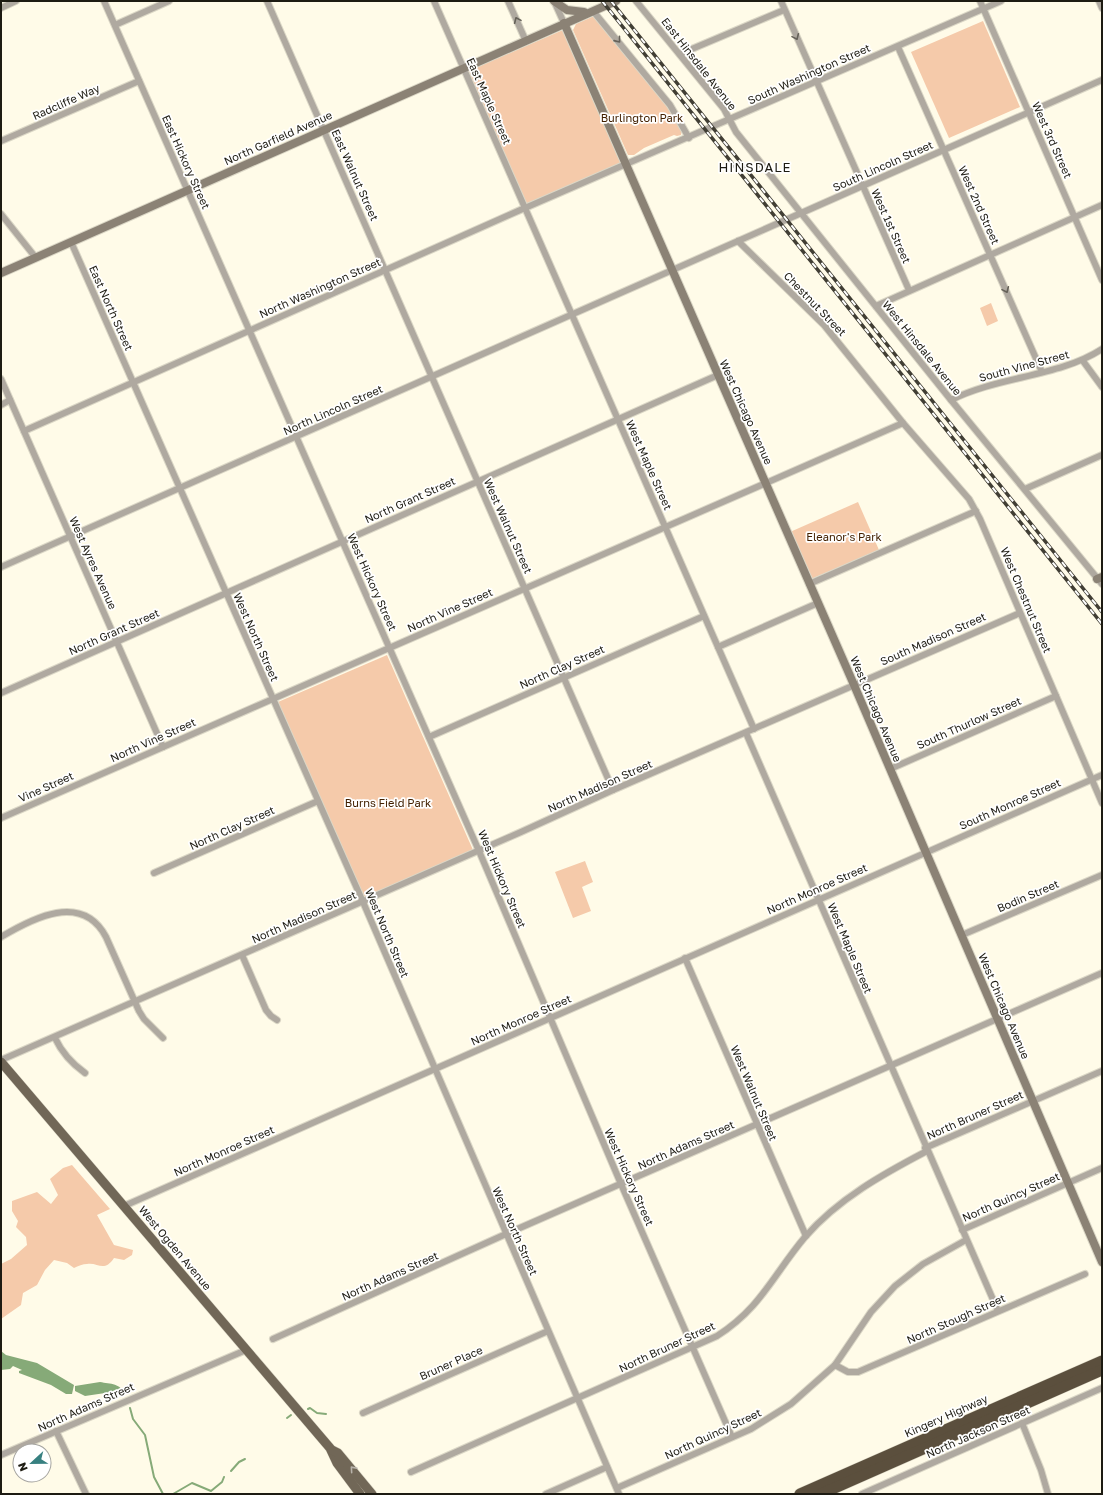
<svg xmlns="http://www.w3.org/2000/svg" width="1103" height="1495" viewBox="0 0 1103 1495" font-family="'Golos Text',sans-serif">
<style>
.green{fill:#f5caaa}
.water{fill:#86aa78}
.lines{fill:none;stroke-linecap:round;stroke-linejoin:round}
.stream{stroke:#86aa78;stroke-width:2}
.street-casing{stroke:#dbd7c6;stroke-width:8}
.secondary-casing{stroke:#dbd7c6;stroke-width:10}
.primary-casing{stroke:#dbd7c6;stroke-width:10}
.highway-casing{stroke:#dbd7c6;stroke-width:12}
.street{stroke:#afa9a0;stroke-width:6}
.secondary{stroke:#8b8275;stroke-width:8}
.primary{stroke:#716757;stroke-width:9}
.highway{stroke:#5b4f3d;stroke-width:11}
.rail-casing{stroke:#413e34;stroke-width:3.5}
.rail{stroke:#fff;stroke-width:2;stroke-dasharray:6;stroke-linecap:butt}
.oneway{stroke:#666259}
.oneway2{stroke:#b8b3ab}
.labels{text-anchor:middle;stroke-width:3.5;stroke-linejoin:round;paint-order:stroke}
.street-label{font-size:11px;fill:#1d1b12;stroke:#fff}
.park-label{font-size:11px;fill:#422000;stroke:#fff}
.quarter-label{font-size:13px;letter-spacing:1px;fill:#1d1b12;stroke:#fff}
</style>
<rect width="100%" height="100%" fill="#fffbe8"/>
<g class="green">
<path d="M 594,16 L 665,102 L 682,130 L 681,135 L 677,136 L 674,135 L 644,148 L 634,155 L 628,155 L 573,30 L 576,24 Z"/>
<path d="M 983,21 L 1020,107 L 949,138 L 911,52 Z"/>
<path d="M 563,30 L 621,164 L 526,205 L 468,71 Z"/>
<path d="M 991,303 L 998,321 L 987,326 L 980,308 Z"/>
<path d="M 858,502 L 879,550 L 811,579 L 790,532 Z"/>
<path d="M 387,655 L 473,850 L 364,898 L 278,702 Z"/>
<path d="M 585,861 L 593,882 L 582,887 L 591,911 L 573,918 L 555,872 Z"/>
<path d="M 72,1165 L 110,1209 L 97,1215 L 114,1245 L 133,1250 L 132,1255 L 124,1260 L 114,1258 C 104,1273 98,1262 87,1264 C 83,1264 78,1266 74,1268 L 67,1263 L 54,1260 L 45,1270 L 37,1285 L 23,1293 L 21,1305 L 1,1319 L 1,1264 L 11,1259 L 27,1245 L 26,1237 L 16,1227 L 18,1221 L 12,1211 L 12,1201 L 37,1192 L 51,1204 L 58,1195 L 50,1179 L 63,1168 Z"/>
</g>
<g class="water">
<path d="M 1,1351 L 6,1355 L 37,1363 L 74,1385 L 72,1394 L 66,1394 L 51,1385 L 19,1373 L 19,1371 L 22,1370 L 13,1366 L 10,1369 L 1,1370 Z"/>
<path d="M 100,1382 C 110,1384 122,1383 124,1395 L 122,1396 L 112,1392 L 85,1396 L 75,1391 L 75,1386 Z"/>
</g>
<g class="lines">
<g class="stream">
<path d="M 130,1408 L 133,1419 L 145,1435 L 154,1477 L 163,1494"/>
<path d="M 308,1409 L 310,1408 L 317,1413 L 326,1414"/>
<path d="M 287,1418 L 291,1415"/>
<path d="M 231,1471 L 239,1462 L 245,1459"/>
<path d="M 173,1494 L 192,1483 L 211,1491 L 222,1482 L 224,1477"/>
</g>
<g class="street-casing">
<g id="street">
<path d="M 104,1 L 479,851 L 621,1184 L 732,1437"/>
<path d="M 267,1 L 613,790"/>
<path d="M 434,1 L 754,729"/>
<path d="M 508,1 L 525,39"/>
<path d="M 554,1 L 564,23"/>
<path d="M 636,1 L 724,109 L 736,132 L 951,400 L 1102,584"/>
<path d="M 781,1 L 909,290"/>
<path d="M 980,1 L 1102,280"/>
<path d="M 1099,1 L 1102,8"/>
<path d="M 1,8 L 16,1"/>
<path d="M 593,11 L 670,105 L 689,138"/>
<path d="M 115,25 L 169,1"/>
<path d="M 898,47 L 1042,372"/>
<path d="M 680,54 L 784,10"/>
<path d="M 1,141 L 139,81"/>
<path d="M 1,214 L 36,258"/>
<path d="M 738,241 L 824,325 L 903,423 L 969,499 L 980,519 L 1102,803"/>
<path d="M 71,242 L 363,902 L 619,1494"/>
<path d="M 876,306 L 1102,205"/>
<path d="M 1083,361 L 1102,387"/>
<path d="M 1,379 L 163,747"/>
<path d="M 951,400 C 998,376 1059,377 1102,349"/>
<path d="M 1,405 L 10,400"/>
<path d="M 24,431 L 518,211 L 1001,1"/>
<path d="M 1025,489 L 1102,455"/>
<path d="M 1,567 L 1102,80"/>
<path d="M 809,584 L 976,511"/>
<path d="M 718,647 L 818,603"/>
<path d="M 1,693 L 718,375"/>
<path d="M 746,733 L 998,1311"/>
<path d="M 429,737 L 704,616"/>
<path d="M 890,769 L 1056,696"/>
<path d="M 1,818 L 903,423"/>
<path d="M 154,873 L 318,801"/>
<path d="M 962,935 L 1102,875"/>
<path d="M 1,937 C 33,918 82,892 106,937 L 139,1011 L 144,1019 L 163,1038"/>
<path d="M 242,955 L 266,1010 L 271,1016 L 277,1020"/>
<path d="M 685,958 L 806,1236"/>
<path d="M 55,1038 C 62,1053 71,1063 85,1073"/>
<path d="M 1,1060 L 521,832 L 613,790 L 1020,613"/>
<path d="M 925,1148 L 1102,1071"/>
<path d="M 124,1206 L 1102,775"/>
<path d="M 962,1230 L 1102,1168"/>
<path d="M 273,1339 L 506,1234 L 1102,973"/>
<path d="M 835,1365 L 848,1372 L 858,1372 L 1085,1274"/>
<path d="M 363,1413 L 548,1331"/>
<path d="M 1022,1423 L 1041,1470 L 1048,1494"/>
<path d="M 56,1431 L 86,1494"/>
<path d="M 1,1455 L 246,1350"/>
<path d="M 411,1472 L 717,1336 C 761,1308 773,1275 805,1237 C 838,1199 883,1174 927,1151"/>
<path d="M 617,1488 L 751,1429 L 791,1404 L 835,1365 L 871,1312 L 895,1286 L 923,1264 L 966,1240"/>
<path d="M 546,1494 L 607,1467"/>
<path d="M 862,1494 L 1102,1388"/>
</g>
</g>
<g class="secondary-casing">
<g id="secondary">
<path d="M 554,1 L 567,10 L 584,12"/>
<path d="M 564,23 L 851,678 L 1102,1262"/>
<path d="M 1,273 L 616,1"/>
<path d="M 1097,579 L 1102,577"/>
</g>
</g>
<g class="primary-casing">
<g id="primary">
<path d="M 1,1062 L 330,1448 L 337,1463 L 360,1494"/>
<path d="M 332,1450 L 338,1453 L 372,1494"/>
</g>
</g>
<g class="highway-casing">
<g id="highway">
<path d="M 800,1494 L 1102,1361"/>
<path d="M 821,1494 L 1102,1370"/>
</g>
</g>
<use href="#street" class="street"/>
<use href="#secondary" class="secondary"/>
<use href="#primary" class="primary"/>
<use href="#highway" class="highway"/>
<g class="rail-casing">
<g id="rail">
<path d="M 602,1 L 1102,624"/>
<path d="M 611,1 L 1102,612"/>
</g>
</g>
<use href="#rail" class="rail"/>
</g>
<defs><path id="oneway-chevron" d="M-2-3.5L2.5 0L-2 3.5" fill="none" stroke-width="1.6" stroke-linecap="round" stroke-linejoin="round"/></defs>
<g class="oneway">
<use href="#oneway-chevron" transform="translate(517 20) rotate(-114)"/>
<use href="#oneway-chevron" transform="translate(796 37) rotate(66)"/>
<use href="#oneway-chevron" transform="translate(618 40) rotate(51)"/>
<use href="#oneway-chevron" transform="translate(1006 290) rotate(66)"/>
</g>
<use class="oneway2" href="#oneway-chevron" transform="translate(353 1469) rotate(-131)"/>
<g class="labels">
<g class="street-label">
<text transform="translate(699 64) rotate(52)" y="4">East Hinsdale Avenue</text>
<text transform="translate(809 74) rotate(-24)" y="4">South Washington Street</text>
<text transform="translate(489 101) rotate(66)" y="4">East Maple Street</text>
<text transform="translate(66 102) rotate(-24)" y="4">Radcliffe Way</text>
<text transform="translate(278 138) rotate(-24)" y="4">North Garfield Avenue</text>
<text transform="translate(1052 140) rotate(66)" y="4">West 3rd Street</text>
<text transform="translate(186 162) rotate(66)" y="4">East Hickory Street</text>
<text transform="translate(883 166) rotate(-24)" y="4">South Lincoln Street</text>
<text transform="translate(355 175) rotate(66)" y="4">East Walnut Street</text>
<text transform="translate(979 205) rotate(66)" y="4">West 2nd Street</text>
<text transform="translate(891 226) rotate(66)" y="4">West 1st Street</text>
<text transform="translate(320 288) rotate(-24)" y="4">North Washington Street</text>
<text transform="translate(815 304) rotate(46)" y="4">Chestnut Street</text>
<text transform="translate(111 308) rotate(66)" y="4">East North Street</text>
<text transform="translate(922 348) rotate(51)" y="4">West Hinsdale Avenue</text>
<text transform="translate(1024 366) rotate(-15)" y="4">South Vine Street</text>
<text transform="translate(333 410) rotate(-24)" y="4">North Lincoln Street</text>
<text transform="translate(746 412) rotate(66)" y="4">West Chicago Avenue</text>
<text transform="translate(649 465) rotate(66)" y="4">West Maple Street</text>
<text transform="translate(410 500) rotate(-24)" y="4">North Grant Street</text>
<text transform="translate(508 526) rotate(66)" y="4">West Walnut Street</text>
<text transform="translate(93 563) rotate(66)" y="4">West Ayres Avenue</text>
<text transform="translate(372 582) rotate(66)" y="4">West Hickory Street</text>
<text transform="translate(1026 600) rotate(67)" y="4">West Chestnut Street</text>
<text transform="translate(450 610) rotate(-24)" y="4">North Vine Street</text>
<text transform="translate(114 632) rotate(-24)" y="4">North Grant Street</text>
<text transform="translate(256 637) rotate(66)" y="4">West North Street</text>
<text transform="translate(933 639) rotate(-24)" y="4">South Madison Street</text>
<text transform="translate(562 667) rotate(-24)" y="4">North Clay Street</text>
<text transform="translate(876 709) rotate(67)" y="4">West Chicago Avenue</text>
<text transform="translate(969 723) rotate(-24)" y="4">South Thurlow Street</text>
<text transform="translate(153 740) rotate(-24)" y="4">North Vine Street</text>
<text transform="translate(600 786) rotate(-24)" y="4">North Madison Street</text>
<text transform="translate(46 787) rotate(-24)" y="4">Vine Street</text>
<text transform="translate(1010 804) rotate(-24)" y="4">South Monroe Street</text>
<text transform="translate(232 828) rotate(-24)" y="4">North Clay Street</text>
<text transform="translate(502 879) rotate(67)" y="4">West Hickory Street</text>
<text transform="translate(817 889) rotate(-24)" y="4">North Monroe Street</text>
<text transform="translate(1028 896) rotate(-23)" y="4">Bodin Street</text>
<text transform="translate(304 917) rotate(-24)" y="4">North Madison Street</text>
<text transform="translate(387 933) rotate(67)" y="4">West North Street</text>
<text transform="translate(850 948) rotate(67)" y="4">West Maple Street</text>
<text transform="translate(1004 1006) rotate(67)" y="4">West Chicago Avenue</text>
<text transform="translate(521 1020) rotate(-24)" y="4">North Monroe Street</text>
<text transform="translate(754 1093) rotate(67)" y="4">West Walnut Street</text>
<text transform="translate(975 1115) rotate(-24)" y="4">North Bruner Street</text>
<text transform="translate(686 1145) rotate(-24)" y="4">North Adams Street</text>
<text transform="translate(224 1151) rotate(-24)" y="4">North Monroe Street</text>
<text transform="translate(629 1177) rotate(66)" y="4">West Hickory Street</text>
<text transform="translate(1011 1197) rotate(-24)" y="4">North Quincy Street</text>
<text transform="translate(515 1231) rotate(66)" y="4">West North Street</text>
<text transform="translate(175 1248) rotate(50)" y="4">West Ogden Avenue</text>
<text transform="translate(390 1276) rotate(-24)" y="4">North Adams Street</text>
<text transform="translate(956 1319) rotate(-24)" y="4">North Stough Street</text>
<text transform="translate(667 1347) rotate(-25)" y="4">North Bruner Street</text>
<text transform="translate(451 1363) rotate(-24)" y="4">Bruner Place</text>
<text transform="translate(86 1407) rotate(-24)" y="4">North Adams Street</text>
<text transform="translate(946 1416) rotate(-24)" y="4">Kingery Highway</text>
<text transform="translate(978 1432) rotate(-24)" y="4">North Jackson Street</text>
<text transform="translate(713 1434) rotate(-25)" y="4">North Quincy Street</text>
</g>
<g class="park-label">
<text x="642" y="122">Burlington Park</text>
<text x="844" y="541">Eleanor's Park</text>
<text x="388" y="807">Burns Field Park</text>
</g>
<g class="quarter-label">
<text x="755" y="172">HINSDALE</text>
</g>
</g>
<rect width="1103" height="1495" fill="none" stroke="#1d1b12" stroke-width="4"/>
<g transform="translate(32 1463) rotate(248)"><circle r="19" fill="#ffffff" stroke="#a5a4a0"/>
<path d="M0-3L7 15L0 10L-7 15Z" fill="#378080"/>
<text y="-6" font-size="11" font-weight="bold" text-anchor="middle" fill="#1d1b12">N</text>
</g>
</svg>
